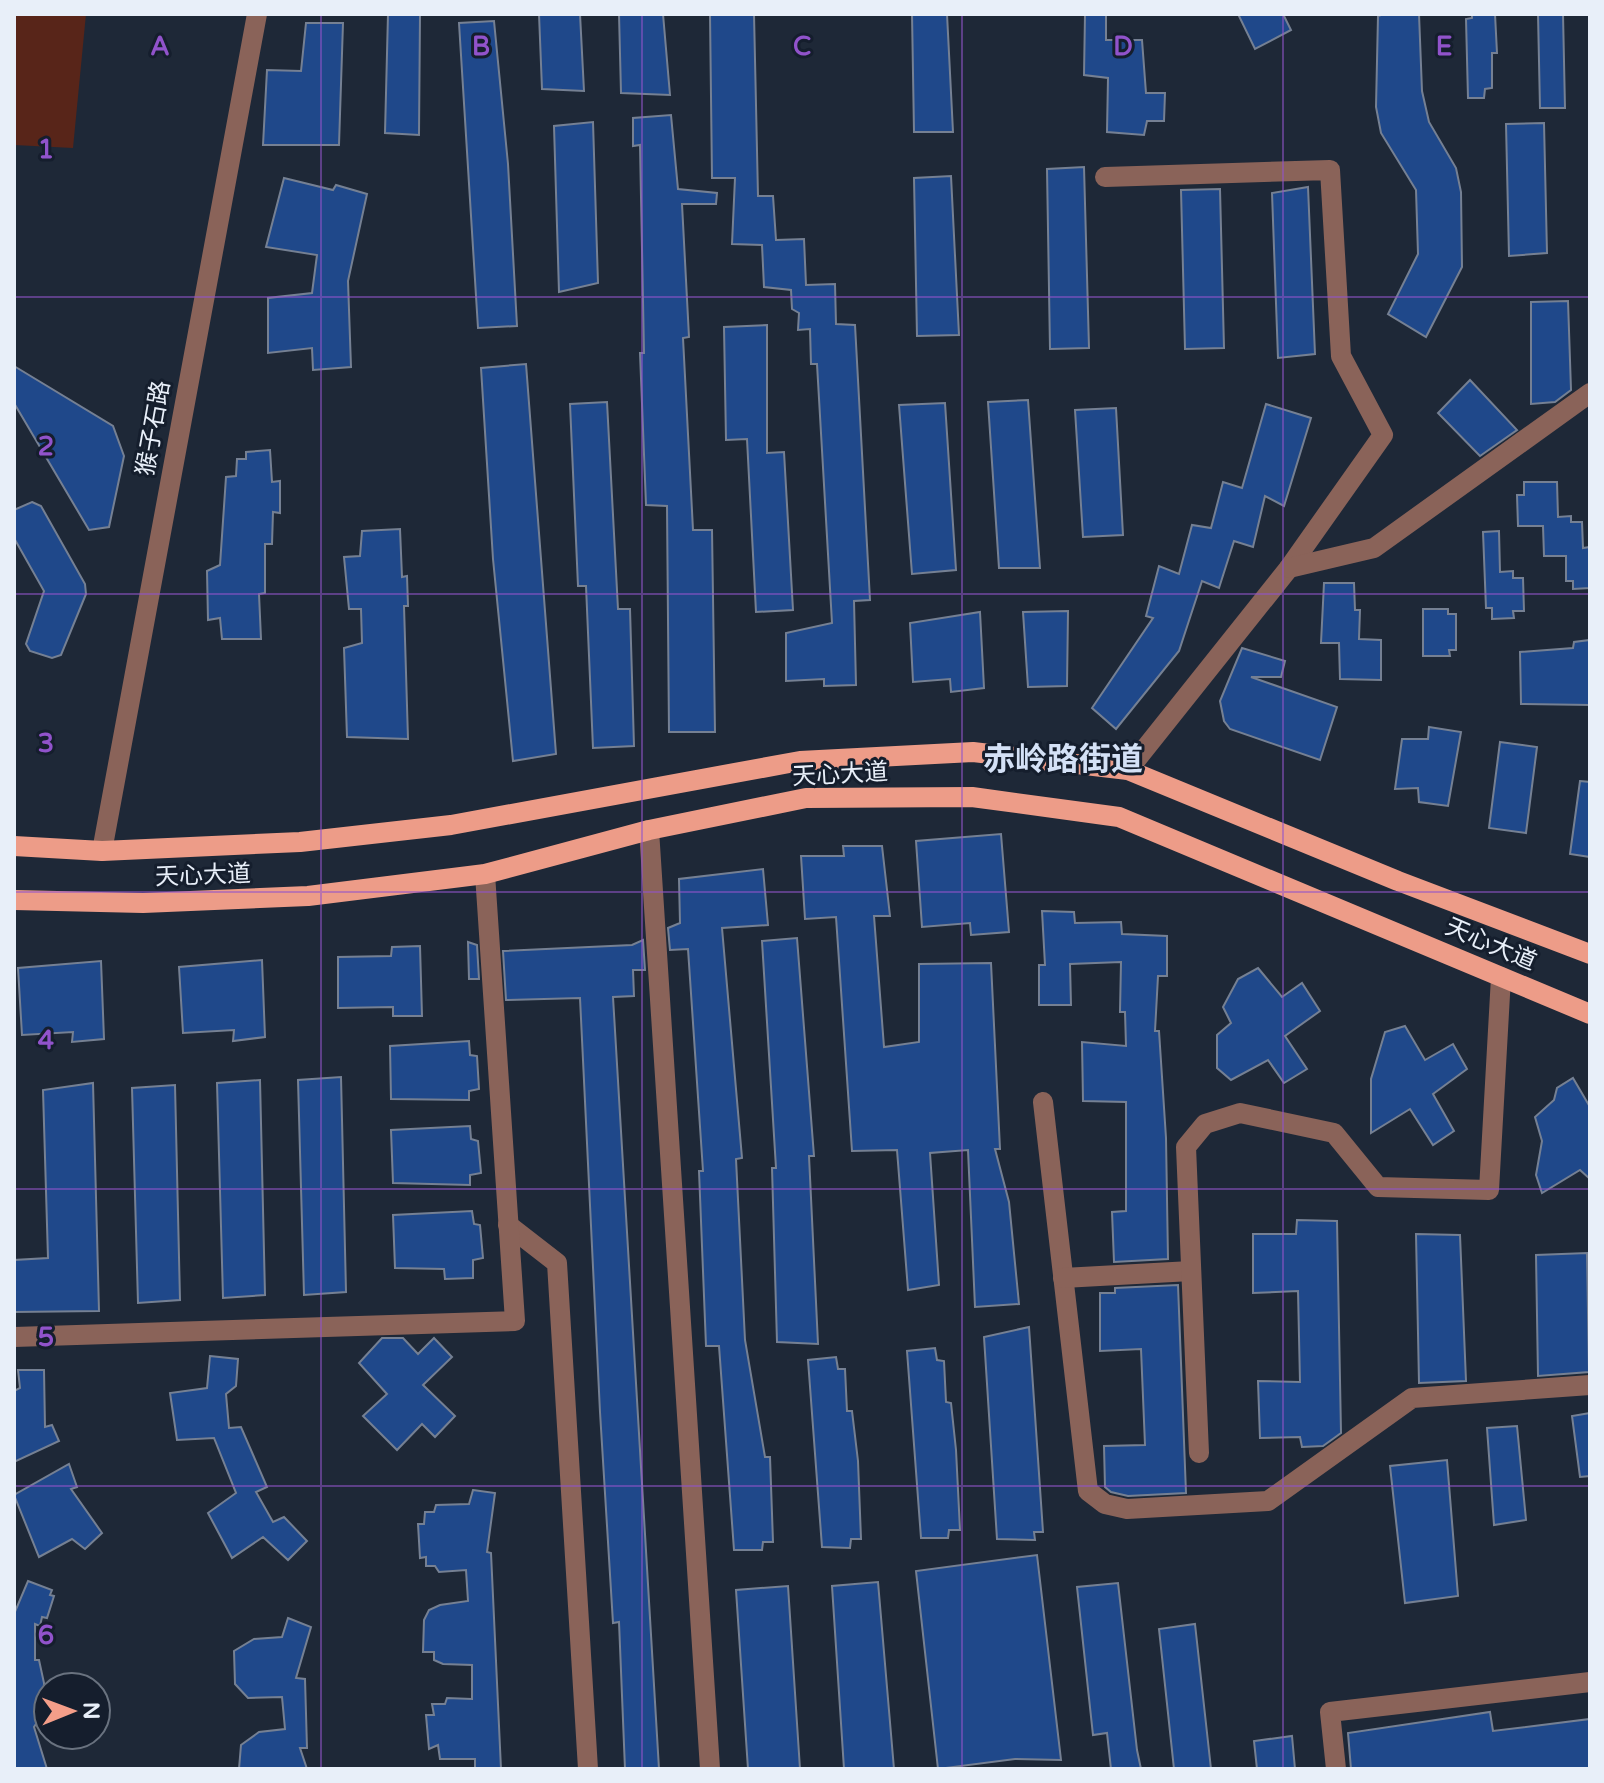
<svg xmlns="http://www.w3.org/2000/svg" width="1604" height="1783" viewBox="0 0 1604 1783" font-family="'Varela Round','Noto Sans SC',sans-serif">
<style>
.park{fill:#582519}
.building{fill:#1f488a;stroke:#758093;stroke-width:2}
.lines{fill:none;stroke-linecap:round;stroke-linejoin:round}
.minor{stroke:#8a6359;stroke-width:20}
.major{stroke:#ed9c88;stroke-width:20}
.grid{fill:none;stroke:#9153cb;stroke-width:2;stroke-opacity:0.55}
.labels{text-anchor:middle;stroke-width:6;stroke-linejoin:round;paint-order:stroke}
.street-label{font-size:24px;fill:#e8eff9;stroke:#151e2d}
.district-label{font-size:32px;font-weight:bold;fill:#d4e1f6;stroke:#151e2d}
.grid-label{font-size:26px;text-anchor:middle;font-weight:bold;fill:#9153cb;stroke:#151e2d;stroke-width:6;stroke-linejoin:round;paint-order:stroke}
</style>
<rect width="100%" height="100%" fill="#1e2837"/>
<path class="park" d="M 14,14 L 86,14 L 73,148 L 14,145 Z"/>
<g class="building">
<path d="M 388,14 L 420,14 L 419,135 L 385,133 Z"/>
<path d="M 539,14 L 580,14 L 584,91 L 542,89 Z"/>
<path d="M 619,14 L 663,14 L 670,95 L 621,93 Z"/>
<path d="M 710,14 L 754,14 L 758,196 L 773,196 L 776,240 L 804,239 L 806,285 L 835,284 L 836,324 L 855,325 L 870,600 L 854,601 L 856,685 L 824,686 L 824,679 L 786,681 L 786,633 L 832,623 L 817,364 L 811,364 L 810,329 L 798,330 L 799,313 L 792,309 L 791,290 L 764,287 L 762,245 L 732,244 L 735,178 L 712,178 Z"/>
<path d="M 912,14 L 947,14 L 953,132 L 914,132 Z"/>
<path d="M 1085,14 L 1106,14 L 1106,40 L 1142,40 L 1146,93 L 1165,93 L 1164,121 L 1147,121 L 1144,135 L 1107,132 L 1108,78 L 1084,75 Z"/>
<path d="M 1238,14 L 1283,14 L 1291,30 L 1255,49 Z"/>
<path d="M 1384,14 L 1419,14 L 1422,91 L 1429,122 L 1456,168 L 1461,192 L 1462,267 L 1426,337 L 1388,314 L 1418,254 L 1416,190 L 1381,133 L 1376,107 L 1378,16 Z"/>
<path d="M 1472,14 L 1495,14 L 1497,53 L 1492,53 L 1492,88 L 1485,89 L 1484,98 L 1468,98 L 1466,19 L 1472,18 Z"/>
<path d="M 1538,14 L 1563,14 L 1565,108 L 1540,108 Z"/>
<path d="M 494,21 L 508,164 L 517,326 L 478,328 L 459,23 Z"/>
<path d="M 306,23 L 343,23 L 339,145 L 263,145 L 267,70 L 301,71 Z"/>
<path d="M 671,115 L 678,189 L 717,193 L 716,204 L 682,204 L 689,337 L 683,338 L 693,530 L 712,530 L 715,732 L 669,732 L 667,506 L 646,505 L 640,353 L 644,353 L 640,145 L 633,146 L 633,118 Z"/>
<path d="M 593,122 L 598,283 L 559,292 L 554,126 Z"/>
<path d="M 1544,123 L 1547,253 L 1509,256 L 1506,124 Z"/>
<path d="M 1084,167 L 1089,348 L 1050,349 L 1047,169 Z"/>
<path d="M 951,176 L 959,335 L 917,336 L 914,178 Z"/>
<path d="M 284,178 L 333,190 L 336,185 L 367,194 L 348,281 L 351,367 L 313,370 L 312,348 L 268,353 L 268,298 L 312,293 L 317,255 L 266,247 Z"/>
<path d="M 1308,187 L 1315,354 L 1278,358 L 1272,193 Z"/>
<path d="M 1220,189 L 1224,348 L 1185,349 L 1181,190 Z"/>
<path d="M 1568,301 L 1571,390 L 1555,402 L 1531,404 L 1531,302 Z"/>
<path d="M 767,325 L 767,453 L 784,452 L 793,610 L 756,612 L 747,439 L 726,440 L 724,327 Z"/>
<path d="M 526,364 L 556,754 L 513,761 L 493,559 L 481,368 Z"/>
<path d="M 14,366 L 113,426 L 124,456 L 109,527 L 89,530 L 14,403 Z"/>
<path d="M 1470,380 L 1517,430 L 1480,456 L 1438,413 Z"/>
<path d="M 1028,400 L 1040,568 L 999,568 L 988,402 Z"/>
<path d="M 607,402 L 618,609 L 630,609 L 634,746 L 593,748 L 586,586 L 578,586 L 570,404 Z"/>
<path d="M 945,403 L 956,570 L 912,574 L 899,405 Z"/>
<path d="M 1266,404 L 1311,418 L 1284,506 L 1265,496 L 1253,547 L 1234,541 L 1219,588 L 1202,581 L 1179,651 L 1116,729 L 1092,708 L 1153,618 L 1146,616 L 1159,566 L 1179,574 L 1192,525 L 1211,528 L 1223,482 L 1242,488 Z"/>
<path d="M 1116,408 L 1123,535 L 1083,537 L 1075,410 Z"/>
<path d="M 270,450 L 272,482 L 280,481 L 280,513 L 273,512 L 272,544 L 265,544 L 265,593 L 259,594 L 261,639 L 222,639 L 220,618 L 208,620 L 207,571 L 220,565 L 226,477 L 236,476 L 237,459 L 246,459 L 246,452 Z"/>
<path d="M 1524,482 L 1557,482 L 1558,517 L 1571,516 L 1571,522 L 1582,522 L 1583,548 L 1590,547 L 1590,588 L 1573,589 L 1573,581 L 1566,581 L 1566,556 L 1544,556 L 1543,526 L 1518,526 L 1517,495 L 1524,495 Z"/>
<path d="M 32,502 L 41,506 L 85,584 L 86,594 L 61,655 L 52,658 L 30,651 L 26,644 L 44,591 L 14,538 L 14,510 Z"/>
<path d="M 400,529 L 402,577 L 407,576 L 408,606 L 404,606 L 408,739 L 347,737 L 344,648 L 362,643 L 361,609 L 349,609 L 344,557 L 360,556 L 362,531 Z"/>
<path d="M 1499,531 L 1500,572 L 1513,571 L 1513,578 L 1523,578 L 1524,611 L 1513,611 L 1514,618 L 1492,619 L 1492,608 L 1486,608 L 1483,532 Z"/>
<path d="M 1324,583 L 1354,583 L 1355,610 L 1360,610 L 1359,639 L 1381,640 L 1381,680 L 1340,679 L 1339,643 L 1321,643 Z"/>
<path d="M 1423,609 L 1448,609 L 1448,614 L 1456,614 L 1456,650 L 1449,650 L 1450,656 L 1423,656 Z"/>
<path d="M 1068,611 L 1067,686 L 1028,687 L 1023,612 Z"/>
<path d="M 980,612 L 984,688 L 951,692 L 950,679 L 913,682 L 910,623 Z"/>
<path d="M 1590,640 L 1590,705 L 1521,704 L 1520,652 L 1573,648 L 1574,642 Z"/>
<path d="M 1242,648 L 1285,661 L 1281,677 L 1251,677 L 1337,707 L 1320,760 L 1230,729 L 1224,721 L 1220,701 Z"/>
<path d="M 1429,727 L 1461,732 L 1448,806 L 1419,802 L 1418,788 L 1395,789 L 1402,739 L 1428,739 Z"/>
<path d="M 1500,742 L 1537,747 L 1526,833 L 1489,828 Z"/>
<path d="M 1580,781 L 1590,782 L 1590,857 L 1570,854 Z"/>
<path d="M 1001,834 L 1009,932 L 971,935 L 970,923 L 922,927 L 916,841 Z"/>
<path d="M 843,846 L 882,846 L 890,916 L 874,916 L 884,1047 L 919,1042 L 919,964 L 991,963 L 1000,1149 L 995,1149 L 1009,1202 L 1019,1304 L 975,1307 L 968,1150 L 930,1153 L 939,1285 L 908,1290 L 897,1150 L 852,1151 L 836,917 L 805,919 L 801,856 L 844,856 Z"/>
<path d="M 763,869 L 768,925 L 722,928 L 742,1158 L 736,1159 L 745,1340 L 765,1457 L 770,1457 L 773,1542 L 763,1542 L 762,1550 L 734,1550 L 719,1346 L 706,1346 L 699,1171 L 703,1171 L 688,949 L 670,950 L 668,928 L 680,923 L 679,879 Z"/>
<path d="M 1042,911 L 1074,912 L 1075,923 L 1121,922 L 1122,934 L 1167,936 L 1167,976 L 1158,976 L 1155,1031 L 1159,1031 L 1166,1138 L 1168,1259 L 1114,1262 L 1112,1212 L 1126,1211 L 1126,1102 L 1083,1101 L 1082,1042 L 1126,1046 L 1125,1012 L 1120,1012 L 1121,962 L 1070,964 L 1071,1005 L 1039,1005 L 1039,965 L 1045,965 Z"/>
<path d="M 797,938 L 814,1156 L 809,1156 L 818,1344 L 777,1342 L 772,1168 L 776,1168 L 762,941 Z"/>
<path d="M 643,940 L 645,970 L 633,970 L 634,996 L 613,997 L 659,1769 L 625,1769 L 619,1622 L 613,1623 L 600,1412 L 580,998 L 506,1000 L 503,951 L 632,945 Z"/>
<path d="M 468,942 L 477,945 L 479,979 L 469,979 Z"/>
<path d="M 420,946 L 422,1016 L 393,1016 L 393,1007 L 338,1008 L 338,957 L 391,956 L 392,947 Z"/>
<path d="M 262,960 L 265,1037 L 233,1041 L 234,1030 L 183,1033 L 179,967 Z"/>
<path d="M 101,961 L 104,1039 L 72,1042 L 73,1032 L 22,1035 L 18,968 Z"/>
<path d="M 1258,968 L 1282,997 L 1302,983 L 1320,1011 L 1285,1036 L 1307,1069 L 1284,1083 L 1268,1060 L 1231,1080 L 1217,1068 L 1217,1035 L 1231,1023 L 1223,1007 L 1238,979 Z"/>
<path d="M 1405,1026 L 1425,1060 L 1453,1044 L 1467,1069 L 1433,1094 L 1454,1131 L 1433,1145 L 1410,1109 L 1371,1133 L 1371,1079 L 1385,1032 Z"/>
<path d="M 469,1041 L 470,1055 L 477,1056 L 479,1089 L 469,1091 L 469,1100 L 391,1099 L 390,1046 Z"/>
<path d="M 341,1077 L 346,1292 L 304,1295 L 298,1080 Z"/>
<path d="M 1573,1078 L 1590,1107 L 1590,1179 L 1580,1170 L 1542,1193 L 1536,1175 L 1542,1141 L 1535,1117 L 1554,1100 L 1557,1088 Z"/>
<path d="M 260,1080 L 265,1295 L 223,1298 L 217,1083 Z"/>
<path d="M 93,1083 L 99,1311 L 14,1312 L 14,1260 L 48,1258 L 43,1090 Z"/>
<path d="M 175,1085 L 180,1300 L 138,1303 L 132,1088 Z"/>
<path d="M 470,1126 L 471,1139 L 478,1141 L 481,1173 L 470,1175 L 470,1185 L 393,1183 L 391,1130 Z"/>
<path d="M 472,1211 L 474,1224 L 480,1225 L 483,1258 L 473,1260 L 473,1278 L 445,1279 L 444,1269 L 395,1268 L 393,1215 Z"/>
<path d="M 1297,1220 L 1337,1221 L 1341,1433 L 1323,1446 L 1302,1447 L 1300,1437 L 1260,1438 L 1258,1381 L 1300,1382 L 1298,1291 L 1253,1293 L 1253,1234 L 1296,1234 Z"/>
<path d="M 1416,1234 L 1460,1235 L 1466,1381 L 1419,1383 Z"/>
<path d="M 1587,1253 L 1589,1372 L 1538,1376 L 1536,1255 Z"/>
<path d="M 1178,1285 L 1186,1493 L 1128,1496 L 1111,1492 L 1105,1487 L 1104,1446 L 1145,1445 L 1141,1349 L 1100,1351 L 1100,1293 L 1115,1293 L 1115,1288 Z"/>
<path d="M 1029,1327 L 1043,1532 L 1034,1532 L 1035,1540 L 997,1539 L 984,1337 Z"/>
<path d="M 382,1338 L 403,1338 L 418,1354 L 434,1338 L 452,1357 L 423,1385 L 455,1416 L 435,1437 L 422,1424 L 397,1450 L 363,1416 L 387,1394 L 359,1363 Z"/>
<path d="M 935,1348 L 937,1360 L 944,1361 L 946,1402 L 951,1403 L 956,1450 L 960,1530 L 949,1530 L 948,1538 L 921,1538 L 907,1351 Z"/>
<path d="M 210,1356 L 238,1359 L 236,1386 L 226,1394 L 229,1428 L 241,1427 L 267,1487 L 256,1492 L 273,1522 L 284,1517 L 307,1541 L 288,1560 L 263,1537 L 232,1558 L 208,1513 L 236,1493 L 214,1438 L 177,1440 L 170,1393 L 207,1388 Z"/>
<path d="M 836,1357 L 838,1369 L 845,1369 L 847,1411 L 852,1411 L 858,1461 L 861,1539 L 851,1539 L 850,1548 L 822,1547 L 808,1360 Z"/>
<path d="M 18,1370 L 44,1370 L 45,1427 L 52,1425 L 59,1441 L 14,1462 L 14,1391 L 20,1388 Z"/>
<path d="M 1590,1413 L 1590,1476 L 1580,1477 L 1572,1416 Z"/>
<path d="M 1517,1426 L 1526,1520 L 1494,1525 L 1487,1428 Z"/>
<path d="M 1447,1460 L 1458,1596 L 1405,1603 L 1390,1466 Z"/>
<path d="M 69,1464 L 77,1487 L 71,1489 L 102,1533 L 85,1549 L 72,1539 L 39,1557 L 14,1495 Z"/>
<path d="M 473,1490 L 495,1493 L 487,1552 L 491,1553 L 501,1769 L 475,1769 L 475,1759 L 440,1759 L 438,1745 L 429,1749 L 426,1715 L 434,1715 L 432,1704 L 445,1704 L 447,1698 L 472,1699 L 472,1665 L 443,1664 L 434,1660 L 434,1652 L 423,1652 L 424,1620 L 429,1610 L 440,1605 L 468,1601 L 466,1570 L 439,1572 L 435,1566 L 426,1566 L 426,1557 L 420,1558 L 418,1524 L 424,1524 L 425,1512 L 434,1512 L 436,1505 L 469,1504 Z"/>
<path d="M 1037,1555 L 1061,1760 L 1015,1759 L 938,1769 L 916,1571 Z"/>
<path d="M 28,1581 L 52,1590 L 50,1595 L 54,1596 L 47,1618 L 42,1617 L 40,1626 L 35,1624 L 35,1660 L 39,1660 L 44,1683 L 43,1714 L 34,1727 L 47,1769 L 14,1769 L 14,1614 Z"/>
<path d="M 878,1582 L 894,1769 L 844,1769 L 832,1586 Z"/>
<path d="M 1118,1583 L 1137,1750 L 1141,1769 L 1111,1769 L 1107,1733 L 1093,1735 L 1077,1587 Z"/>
<path d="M 788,1586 L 800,1769 L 748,1769 L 736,1590 Z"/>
<path d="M 288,1618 L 311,1627 L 296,1678 L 305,1679 L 307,1748 L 300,1748 L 307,1769 L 239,1769 L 241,1745 L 259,1732 L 285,1729 L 282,1697 L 248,1698 L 235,1684 L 234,1651 L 254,1639 L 282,1637 Z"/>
<path d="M 1195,1624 L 1211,1769 L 1174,1769 L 1159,1629 Z"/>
<path d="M 1490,1712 L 1493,1731 L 1590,1719 L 1590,1769 L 1351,1769 L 1348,1733 Z"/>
<path d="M 1292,1736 L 1295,1769 L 1257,1769 L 1254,1741 Z"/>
</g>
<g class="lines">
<g class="minor">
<path d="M 1105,177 L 1330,170 L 1341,356 L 1383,435 L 1289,568 L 1128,770"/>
<path d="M 1289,568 L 1374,548 L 1590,393"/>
<path d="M 649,830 L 710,1769"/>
<path d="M 102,851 L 257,14"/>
<path d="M 1043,1102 L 1088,1491 L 1105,1504 L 1127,1509 L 1268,1501 L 1412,1398 L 1590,1385"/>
<path d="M 508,1225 L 557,1263 L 588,1769"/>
<path d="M 1063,1278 L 1191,1271"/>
<path d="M 14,1337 L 515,1321 L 485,874"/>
<path d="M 1199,1453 L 1186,1147 L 1205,1124 L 1240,1113 L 1334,1133 L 1378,1187 L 1489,1190 L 1501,977"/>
<path d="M 1336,1769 L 1330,1712 L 1590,1682"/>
</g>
<g class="major">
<path d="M 14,846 L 102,851 L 300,842 L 451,825 L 800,761 L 973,752 L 1128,770 L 1398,881 L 1590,954"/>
<path d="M 14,900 L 143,903 L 308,896 L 485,874 L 649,830 L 806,798 L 972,797 L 1119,817 L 1590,1014"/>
</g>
</g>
<path class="grid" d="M 321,14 L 321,1769M 642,14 L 642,1769M 962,14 L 962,1769M 1283,14 L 1283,1769M 14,297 L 1590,297M 14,594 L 1590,594M 14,892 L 1590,892M 14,1189 L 1590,1189M 14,1486 L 1590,1486"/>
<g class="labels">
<g class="street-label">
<text transform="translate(153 428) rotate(-80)" y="8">猴子石路</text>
<text transform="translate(840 774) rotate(-3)" y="8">天心大道</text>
<text transform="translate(203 875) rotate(-2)" y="8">天心大道</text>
<text transform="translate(1491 944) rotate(23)" y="8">天心大道</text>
</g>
<g class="district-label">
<text x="1063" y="770">赤岭路街道</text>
</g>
</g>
<g class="grid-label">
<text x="160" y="55">A</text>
<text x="481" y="55">B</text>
<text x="802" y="55">C</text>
<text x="1123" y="55">D</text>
<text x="1444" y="55">E</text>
<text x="46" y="158">1</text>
<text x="46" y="455">2</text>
<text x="46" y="752">3</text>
<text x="46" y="1049">4</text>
<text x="46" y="1346">5</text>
<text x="46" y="1644">6</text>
</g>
<rect width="1604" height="1783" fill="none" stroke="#e8eff9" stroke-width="32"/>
<g transform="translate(72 1711) rotate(89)"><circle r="38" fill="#151e2d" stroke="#69727f" stroke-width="2"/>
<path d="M0-6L14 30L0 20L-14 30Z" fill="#f49e89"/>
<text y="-12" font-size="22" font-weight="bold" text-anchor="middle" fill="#e8eff9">N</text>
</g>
</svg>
